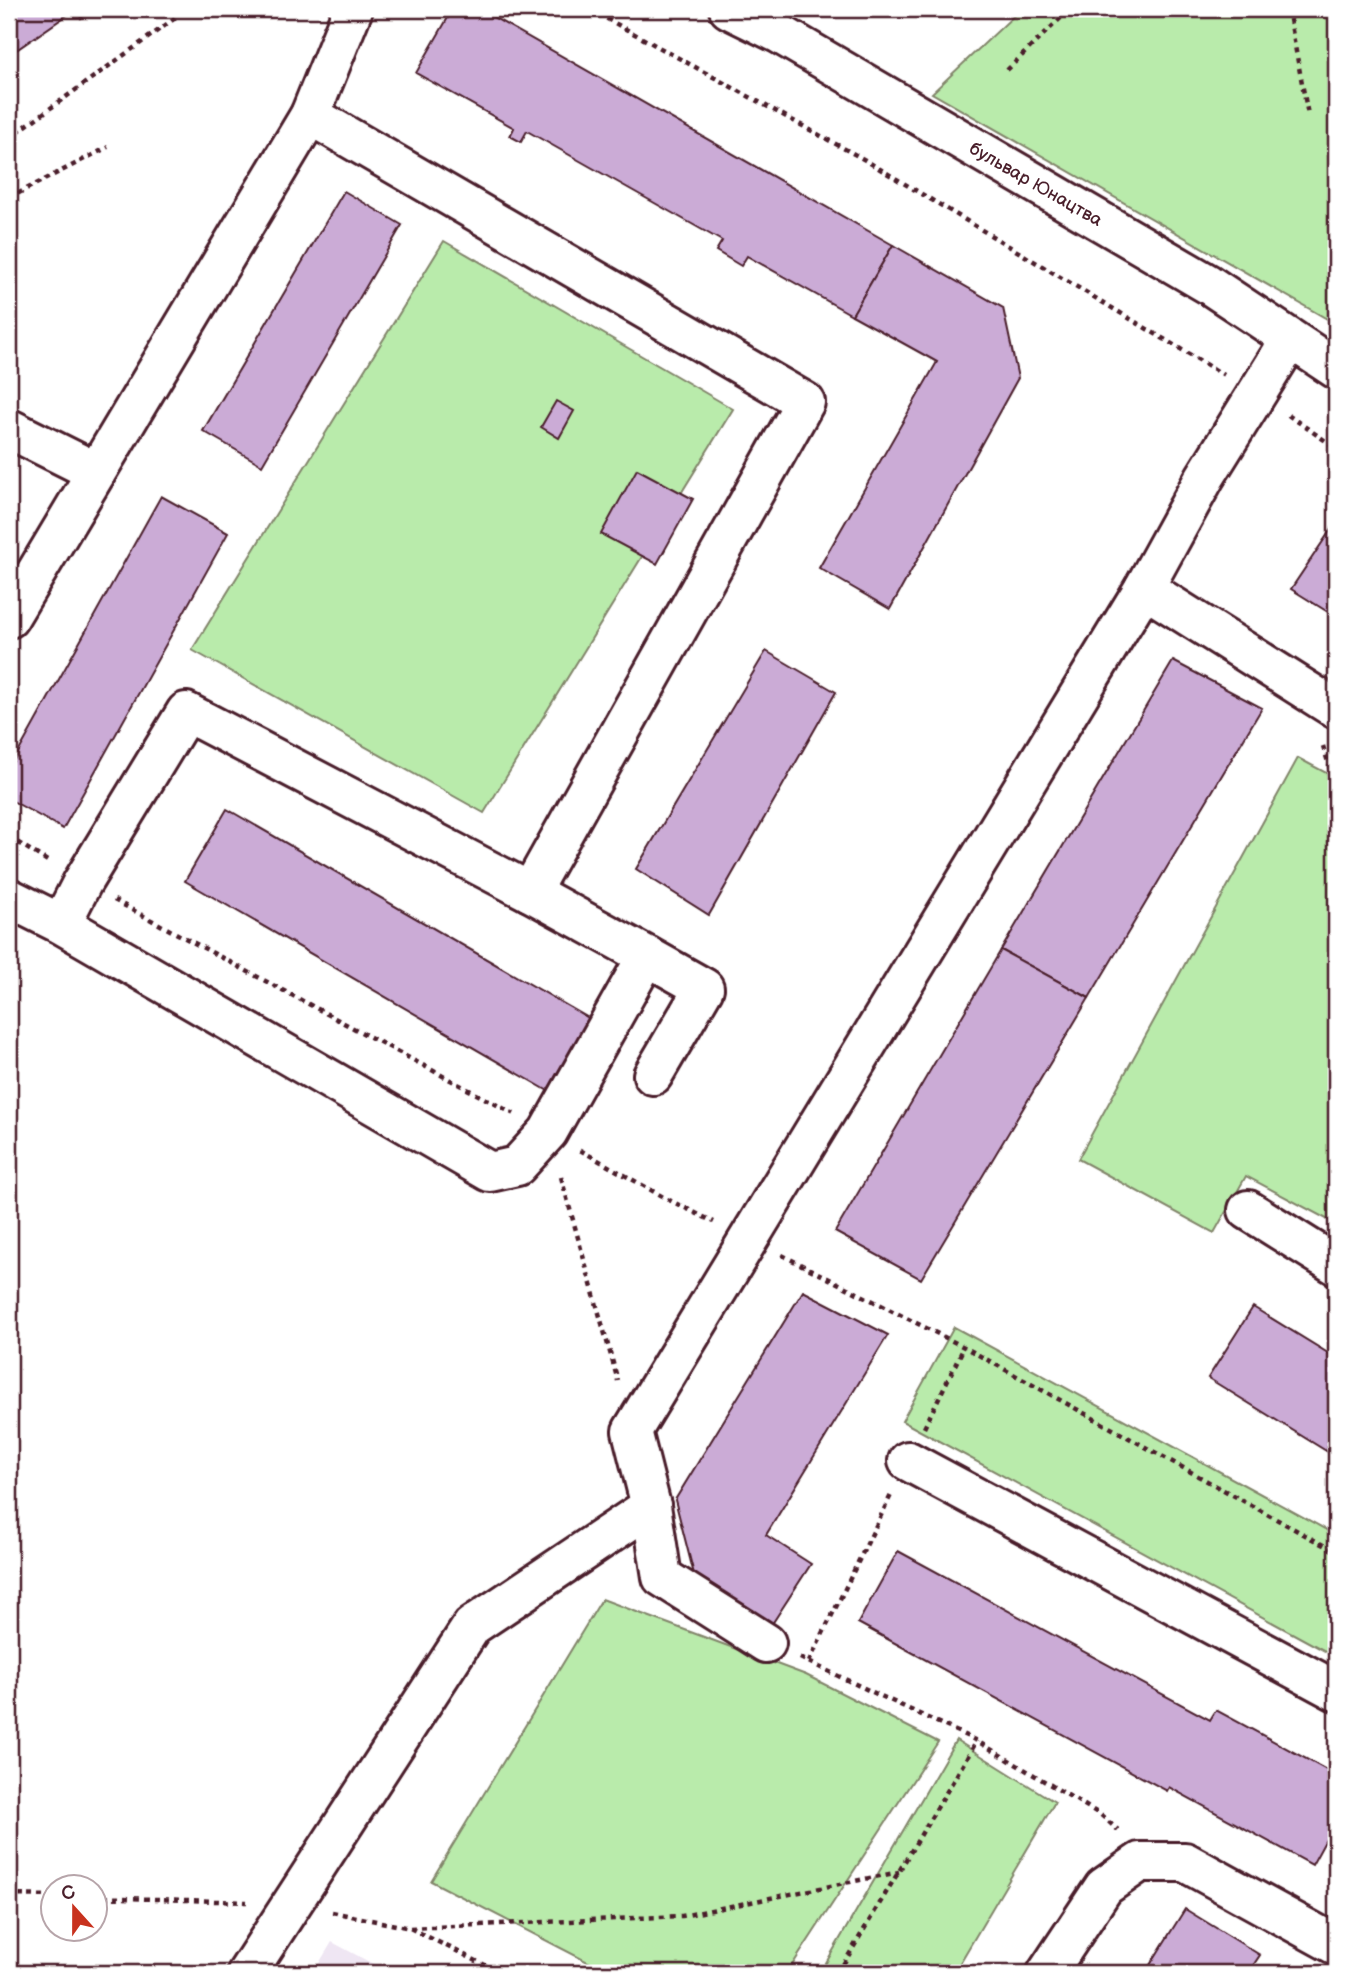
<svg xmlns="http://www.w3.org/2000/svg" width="1345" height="1982" viewBox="0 0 1345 1982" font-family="'Balsamiq Sans',sans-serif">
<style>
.built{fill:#efe6f3}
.green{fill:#b9ebab;stroke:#82856b;stroke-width:2}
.building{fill:#cbabd6;stroke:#4a1f2b;stroke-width:2}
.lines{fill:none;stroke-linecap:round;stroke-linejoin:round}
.minor-casing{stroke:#4a1f2b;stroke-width:44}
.path{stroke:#4a1f2b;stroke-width:4.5;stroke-dasharray:5 5;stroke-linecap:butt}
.minor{stroke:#fff;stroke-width:38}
.labels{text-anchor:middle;stroke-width:5;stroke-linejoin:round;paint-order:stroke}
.street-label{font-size:18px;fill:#4a1f2b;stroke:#fff}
</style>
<rect width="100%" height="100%" fill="#fff"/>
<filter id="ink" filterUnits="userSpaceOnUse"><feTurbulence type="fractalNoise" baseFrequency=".0143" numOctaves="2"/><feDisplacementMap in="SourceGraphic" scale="14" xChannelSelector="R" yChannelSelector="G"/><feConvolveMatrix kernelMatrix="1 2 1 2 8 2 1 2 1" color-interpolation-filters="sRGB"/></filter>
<g filter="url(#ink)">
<path class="built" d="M 332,1942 L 390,1973 L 313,1973 Z"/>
<g class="green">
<path d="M 1021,9 L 1336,9 L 1336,324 L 932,93 Z"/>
<path d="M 444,241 L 733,409 L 484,813 L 192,650 Z"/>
<path d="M 1298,758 L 1336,778 L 1336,1224 L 1246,1176 L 1214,1233 L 1078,1159 Z"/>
<path d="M 954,1327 L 1336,1535 L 1336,1657 L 902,1421 Z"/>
<path d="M 602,1599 L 806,1675 L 938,1742 L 787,1973 L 609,1973 L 431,1881 Z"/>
<path d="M 956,1740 L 1055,1802 L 954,1973 L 820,1973 Z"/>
</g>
<g class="building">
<path d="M 9,9 L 94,9 L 81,18 L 76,9 L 9,55 Z"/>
<path d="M 453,9 L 479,9 L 893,245 L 852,315 L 747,256 L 741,266 L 716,251 L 722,241 L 527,131 L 521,142 L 510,136 L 514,128 L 416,73 Z"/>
<path d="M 344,191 L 402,225 L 262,465 L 203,431 Z"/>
<path d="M 893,245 L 1003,308 L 1018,378 L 890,609 L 819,568 L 937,362 L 852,315 Z"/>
<path d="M 556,401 L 574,411 L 559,438 L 541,427 Z"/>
<path d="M 637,469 L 693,499 L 657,564 L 601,534 Z"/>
<path d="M 161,496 L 228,533 L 63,829 L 9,799 L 9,769 Z"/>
<path d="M 1336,522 L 1336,617 L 1291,589 Z"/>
<path d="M 766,651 L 836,692 L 709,915 L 636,869 Z"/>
<path d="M 1173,661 L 1262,708 L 1089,998 L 1001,950 Z"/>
<path d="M 227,809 L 592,1020 L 550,1092 L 185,881 Z"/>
<path d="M 1001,950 L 1089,998 L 921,1279 L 835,1232 Z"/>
<path d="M 803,1291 L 888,1335 L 766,1535 L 811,1564 L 770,1627 L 697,1586 L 675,1500 Z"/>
<path d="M 1253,1307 L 1336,1358 L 1336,1457 L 1208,1378 Z"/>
<path d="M 898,1551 L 1210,1720 L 1216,1710 L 1336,1775 L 1336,1821 L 1312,1865 L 1169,1787 L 1167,1791 L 858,1623 Z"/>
<path d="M 1185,1909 L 1260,1955 L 1248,1973 L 1145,1973 Z"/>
</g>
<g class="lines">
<g class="minor-casing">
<g id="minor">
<path d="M 729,9 L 780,34 L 1208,284 L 1336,369"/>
<path d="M 310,115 L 805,402 L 530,892"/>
<path d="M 1290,340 L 1205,477 L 1144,588 L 1336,709"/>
<path d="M 9,431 L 10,429 L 96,472"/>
<path d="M 9,618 L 310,115 L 353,9"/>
<path d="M 9,898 L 61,924 L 82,883 L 186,712 L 530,892 L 647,956 L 548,1132 L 517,1166 L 490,1172 L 61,924"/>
<path d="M 647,956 L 704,988 L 653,1075"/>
<path d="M 1248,1210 L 1336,1265"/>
<path d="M 908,1461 L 1336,1691"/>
<path d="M 766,1643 L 662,1577 L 651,1506 L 632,1431 L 1144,588"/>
<path d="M 247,1973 L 472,1626 L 651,1506"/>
<path d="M 1047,1973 L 1104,1887 L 1140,1862 L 1185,1862 L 1336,1945"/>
</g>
</g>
<g class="path">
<path d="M 589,9 L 865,160 L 1224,375"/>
<path d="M 1288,9 L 1308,115"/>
<path d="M 1007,70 L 1070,9"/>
<path d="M 9,138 L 174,19 L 180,9"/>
<path d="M 9,198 L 108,147"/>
<path d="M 1288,415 L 1336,448"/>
<path d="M 1323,746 L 1336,788"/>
<path d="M 9,837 L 49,862"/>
<path d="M 114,900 L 514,1114"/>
<path d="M 580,1150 L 667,1199 L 714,1222"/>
<path d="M 561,1177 L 618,1381"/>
<path d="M 782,1255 L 964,1347 L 1336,1552"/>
<path d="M 924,1428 L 964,1347"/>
<path d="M 800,1658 L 977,1741 L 1101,1815 L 1118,1830"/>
<path d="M 809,1662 L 891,1495"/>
<path d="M 9,1895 L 52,1896"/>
<path d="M 94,1897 L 247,1902"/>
<path d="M 332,1912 L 410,1928 L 501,1973"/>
<path d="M 410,1928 L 682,1916 L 899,1872"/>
<path d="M 838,1973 L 977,1741"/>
</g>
<use href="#minor" class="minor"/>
</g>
</g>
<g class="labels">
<g class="street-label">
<text transform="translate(1036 184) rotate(30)" y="6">бульвар Юнацтва</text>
</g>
</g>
<rect width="1345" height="1982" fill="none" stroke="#fff" stroke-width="35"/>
<rect x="18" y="18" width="1310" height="1947" fill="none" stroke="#4a1f2b" stroke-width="2.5" filter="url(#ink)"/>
<g transform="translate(74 1908) rotate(339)"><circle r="33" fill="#ffffff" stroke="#b7a5aa" stroke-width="2"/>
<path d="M0-5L12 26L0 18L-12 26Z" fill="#c8321e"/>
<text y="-10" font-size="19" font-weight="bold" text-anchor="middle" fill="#4a1f2b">С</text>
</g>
</svg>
